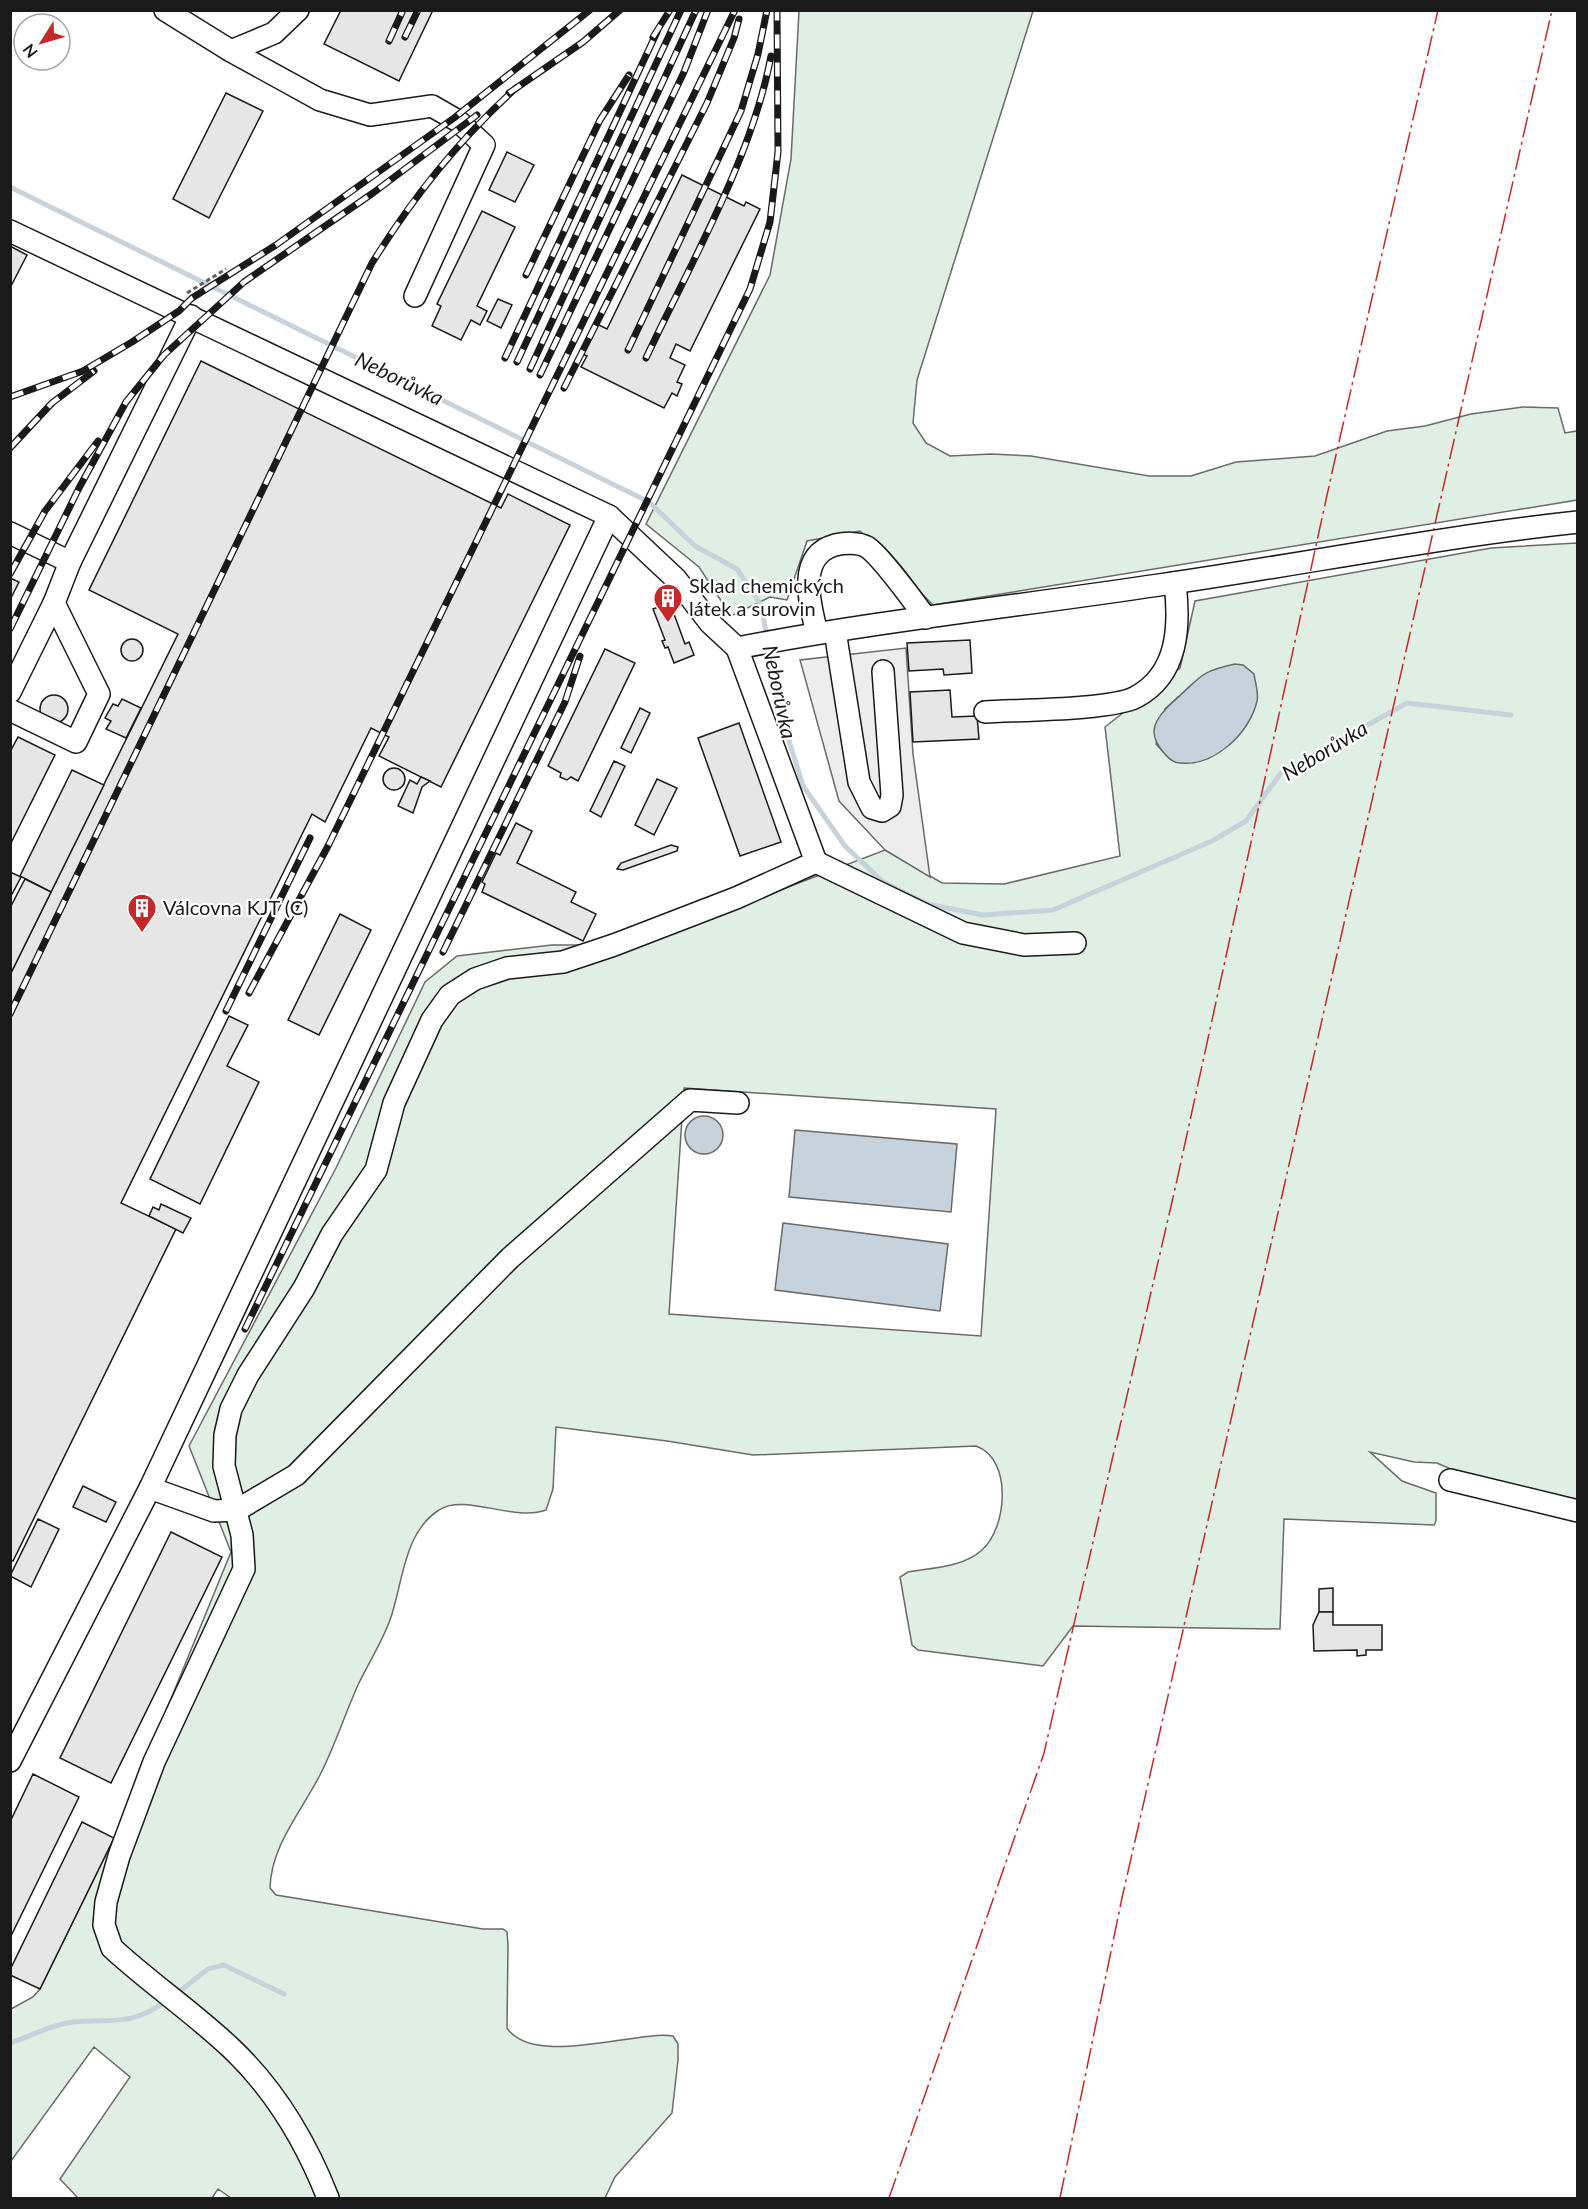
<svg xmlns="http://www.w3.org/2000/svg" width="1588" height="2209" viewBox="0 0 1588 2209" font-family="Lato,sans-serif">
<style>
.green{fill:#e0efe3;stroke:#6a6a6a;stroke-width:1.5;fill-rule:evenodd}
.parking{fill:#ededed;stroke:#6a6a6a;stroke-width:1.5}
.water{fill:#c6d2dc;stroke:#6a6a6a;stroke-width:1.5}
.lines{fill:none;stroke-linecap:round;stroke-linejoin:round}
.stream{stroke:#c6d2dc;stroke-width:5}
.building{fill:#e6e6e6;stroke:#1a1a1a;stroke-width:1.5}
.minor-casing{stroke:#1a1a1a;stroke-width:24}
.path{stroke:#5f5f5f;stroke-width:3;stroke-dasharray:4.5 3;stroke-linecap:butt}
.minor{stroke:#fff;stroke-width:21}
.rail-casing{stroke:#1a1a1a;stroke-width:7}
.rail{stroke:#fff;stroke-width:4.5;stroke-dasharray:14;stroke-linecap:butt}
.power{stroke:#c62828;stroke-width:1.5;stroke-dasharray:21 4.5 3 4.5;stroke-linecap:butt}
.labels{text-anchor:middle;stroke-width:4.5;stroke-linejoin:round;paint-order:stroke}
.poi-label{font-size:20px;fill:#1a1a1a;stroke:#fff;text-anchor:start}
.water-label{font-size:21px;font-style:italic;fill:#1a1a1a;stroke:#fff}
</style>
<rect width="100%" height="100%" fill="#fff"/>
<g class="green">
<path d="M 799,11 L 1033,11 L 917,380 L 913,423 L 926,443 L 950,456 L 991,454 L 1031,456 L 1149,476 L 1191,476 L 1236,462 L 1315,456 L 1387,431 L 1425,426 L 1471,414 L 1523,407 L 1558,408 L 1565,433 L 1577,431 L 1577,500 L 933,605 L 860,531 L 807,541 L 787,600 L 770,597 L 731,616 L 699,567 L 646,524 L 770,275 L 791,159 Z"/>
<path d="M 1577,543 L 1577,1503 L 1462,1474 L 1437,1463 L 1414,1462 L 1370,1452 L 1402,1481 L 1436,1493 L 1436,1521 L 1434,1525 L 1284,1519 L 1280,1629 L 1073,1626 L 1043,1666 L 918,1650 L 912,1645 L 900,1577 L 908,1572 C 931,1568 964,1567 982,1550 C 1007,1528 1013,1459 976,1446 L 753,1455 L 667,1441 L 556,1427 L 553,1489 L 546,1510 C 514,1522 464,1493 439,1510 C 403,1533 403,1584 390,1620 C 382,1642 368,1664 358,1685 C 345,1714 335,1745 321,1773 C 302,1811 271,1845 270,1888 L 276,1895 L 483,1929 L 503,1929 L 507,1932 L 508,1945 L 507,2028 C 534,2068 637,2030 673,2036 L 678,2044 L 678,2060 L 672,2113 L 615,2177 L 605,2198 L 231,2198 L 218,2189 L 212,2198 L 78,2198 L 60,2179 L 130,2077 L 94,2047 L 11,2161 L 11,2009 L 33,1997 L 40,1989 L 114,1838 L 231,1552 L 189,1446 L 336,1168 L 425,982 L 457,956 L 552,945 L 636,945 L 885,850 L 942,883 L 1004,884 L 1120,856 L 1105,727 L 1180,668 L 1195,601 L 1491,548 ZM 1178,697 L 1201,760 C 1175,765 1173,763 1156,744 L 1165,709 ZM 684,1088 L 996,1109 L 981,1336 L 669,1314 Z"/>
</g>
<path class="parking" d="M 906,648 L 913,754 L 930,877 L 885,850 L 839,801 L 800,660 Z"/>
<g class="water">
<path d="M 1235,664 L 1243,665 L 1254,674 C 1255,682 1259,693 1257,701 C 1250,733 1214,767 1180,763 C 1173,763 1169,759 1165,754 C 1145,733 1155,718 1174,701 C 1201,677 1198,672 1235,664 Z"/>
<circle cx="704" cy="1135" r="19"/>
<path d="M 795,1130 L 957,1144 L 951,1212 L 789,1197 Z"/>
<path d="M 783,1223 L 948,1244 L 940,1311 L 775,1290 Z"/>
</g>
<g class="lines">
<g class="stream">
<path d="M 10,187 L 649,502 L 695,546 L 737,569 L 761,605 L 767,637"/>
<path d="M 768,646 L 781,715 L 803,786 L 845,846 L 883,882 L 927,904 L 983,915 L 1053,910 L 1212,841 L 1246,821 L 1281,773 L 1407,703 L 1511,715"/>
<path d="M 176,1994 L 208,1969 L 224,1965 L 284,1994"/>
<path d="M 10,2043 C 30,2037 52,2024 73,2022 C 112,2018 131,2027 166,2001"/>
</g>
</g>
<g class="building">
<path d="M 341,10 L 433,10 L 399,81 L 324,44 Z"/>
<path d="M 226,93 L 263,111 L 209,218 L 173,199 Z"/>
<path d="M 507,152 L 534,165 L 515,202 L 489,190 Z"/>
<path d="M 682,175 L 744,206 L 746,202 L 760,209 L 690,351 L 676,344 L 670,358 L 685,365 L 677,382 L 682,384 L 677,396 L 672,393 L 664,408 L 581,367 L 587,356 L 582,354 L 597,324 L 607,329 Z"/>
<path d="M 482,211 L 515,227 L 477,306 L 487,311 L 480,325 L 471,320 L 461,340 L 432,326 L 441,306 L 437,304 Z"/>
<path d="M 10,246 L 27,255 L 10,288 Z"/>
<path d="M 498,299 L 512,305 L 501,328 L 487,321 Z"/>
<path d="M 201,361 L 501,508 L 508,494 L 570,525 L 441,787 L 379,756 L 389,737 L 371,728 L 325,822 L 312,814 L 121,1203 L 176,1229 L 13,1561 L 10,1560 L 10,975 L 178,634 L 89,590 Z"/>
<path d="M 10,578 L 19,582 L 10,600 Z"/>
<path d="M 670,603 L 685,644 L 689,642 L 694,655 L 674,663 L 668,647 L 665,648 L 662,641 L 665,640 L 653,609 Z"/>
<circle cx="132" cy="650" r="11"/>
<path d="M 970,640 L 972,673 L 944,675 L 943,669 L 909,671 L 907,643 Z"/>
<path d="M 605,649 L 635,663 L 578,781 L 571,777 L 567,780 L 560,777 L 561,773 L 548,766 Z"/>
<path d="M 950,690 L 952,717 L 977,716 L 979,739 L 913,742 L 910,692 Z"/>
<circle cx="54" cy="709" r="14"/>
<path d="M 122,699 L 141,708 L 126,738 L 106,729 L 111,721 L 105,718 L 113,704 L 118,706 Z"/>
<path d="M 640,708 L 650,713 L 631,753 L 621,748 Z"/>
<path d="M 739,723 L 781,842 L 740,856 L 698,738 Z"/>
<path d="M 18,737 L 55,755 L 10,845 L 10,752 Z"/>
<path d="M 614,761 L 625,766 L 601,817 L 590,811 Z"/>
<circle cx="394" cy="779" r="11"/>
<path d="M 72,770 L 104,785 L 51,892 L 20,876 Z"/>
<path d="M 421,777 L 430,781 L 422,787 L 413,813 L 398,806 L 410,780 L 417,784 Z"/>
<path d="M 657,779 L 677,788 L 654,835 L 635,825 Z"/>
<path d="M 516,823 L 532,831 L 517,863 L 576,892 L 571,902 L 596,914 L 583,941 L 482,892 L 485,884 L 482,882 L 496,853 L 500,855 Z"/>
<path d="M 671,845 L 678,847 L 677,851 L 623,870 L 617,869 L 621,863 Z"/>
<path d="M 10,872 L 21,877 L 10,898 Z"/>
<path d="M 25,879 L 51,892 L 10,975 L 10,908 Z"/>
<path d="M 340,914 L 371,930 L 319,1035 L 288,1020 Z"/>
<path d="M 229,1016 L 248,1025 L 227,1066 L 259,1082 L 200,1204 L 150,1179 Z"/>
<path d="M 161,1204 L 191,1218 L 183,1233 L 149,1216 L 153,1207 L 159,1210 Z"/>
<path d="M 83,1486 L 116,1502 L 106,1522 L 73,1507 Z"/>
<path d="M 38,1519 L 59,1529 L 31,1587 L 10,1576 Z"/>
<path d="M 171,1532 L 222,1557 L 111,1783 L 60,1758 Z"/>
<path d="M 1333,1588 L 1333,1612 L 1319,1612 L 1319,1589 Z"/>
<path d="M 1319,1612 L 1333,1612 L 1333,1625 L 1382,1625 L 1382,1650 L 1366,1650 L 1366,1655 L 1357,1656 L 1357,1650 L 1314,1651 L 1313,1625 Z"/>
<path d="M 33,1774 L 79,1797 L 10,1938 L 10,1822 Z"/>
<path d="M 82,1822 L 114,1838 L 40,1989 L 10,1975 L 10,1970 Z"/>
</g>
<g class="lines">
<g class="minor-casing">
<g id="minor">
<path d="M 165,10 L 231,51 L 320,100 L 370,115 L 432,106 L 458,121 L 484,145 L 415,296"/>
<path d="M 231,51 L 274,33 L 298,10"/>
<path d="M 10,231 L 609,516 L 676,579 L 710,623 L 737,648 C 877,621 1019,606 1159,585 C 1299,565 1437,537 1578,522"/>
<path d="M 10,533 L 70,562"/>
<path d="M 835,631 L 859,782 L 872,808 L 882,811 L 890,806 L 892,795 L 883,671"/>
<path d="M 817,633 C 810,605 796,556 835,545 C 844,543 858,542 867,547 C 881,556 914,602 926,618"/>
<path d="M 10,692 L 54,603 L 70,562 L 191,316"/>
<path d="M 10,710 L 76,742 L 99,694 L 54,603"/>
<path d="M 985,712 C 1018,710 1112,710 1136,697 C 1179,674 1180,625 1175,583"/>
<path d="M 816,862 L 963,933 L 1024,945 L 1075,943"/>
<path d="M 1450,1480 L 1578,1511"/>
<path d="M 150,1488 L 214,1511 L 237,1510 L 296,1475 L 510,1258 L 690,1100 L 738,1103"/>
<path d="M 10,1761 L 150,1488 L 609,516"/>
<path d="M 328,2198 C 306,2142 275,2090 232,2049 C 194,2013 150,1983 112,1948 L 104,1925 L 106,1902 L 119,1856 L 154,1762 L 244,1569 L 242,1535 L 224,1466 L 225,1435 L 231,1409 L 248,1375 L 304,1288 L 332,1234 L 376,1170 L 394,1103 L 432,1020 L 450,995 L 475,979 L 507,968 L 563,962 L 614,945 L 736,898 L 816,862 L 737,648"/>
</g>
</g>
<path class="path" d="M 187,293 L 226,269"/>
<use href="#minor" class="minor"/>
<g class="rail-casing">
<g id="rail">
<path d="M 405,37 L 418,10"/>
<path d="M 653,37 L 670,10"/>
<path d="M 389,41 L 403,10"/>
<path d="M 509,93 L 583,42 L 620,10"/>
<path d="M 526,275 L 600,120 L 629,75"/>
<path d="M 628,350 L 741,111 L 758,54 L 767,10"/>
<path d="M 505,358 L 657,32"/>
<path d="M 646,358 C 690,264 752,158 771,56"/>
<path d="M 517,362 L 681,10"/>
<path d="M 530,369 L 696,10"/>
<path d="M 540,375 L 684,72 L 708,10"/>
<path d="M 564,388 L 707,103 L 734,38 L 739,19"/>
<path d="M 10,397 L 83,371 L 132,342 L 179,311 L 192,298 L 276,245 L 454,118 L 590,10"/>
<path d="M 10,448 L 52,403 L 94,371"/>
<path d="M 10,574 L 45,511 L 98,441"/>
<path d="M 10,629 L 79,488 L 126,402 L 164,355 L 244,282 L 373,193 L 477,115"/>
<path d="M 443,952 L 565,702 L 580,656"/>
<path d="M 249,993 L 328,846 L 735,10"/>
<path d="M 226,1011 L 310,838"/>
<path d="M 10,1014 L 372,263 C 414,196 457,142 516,88"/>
<path d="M 245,1329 L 750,289 L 770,222 L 778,152 L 777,10"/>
</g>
</g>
<use href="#rail" class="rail"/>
<g class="power">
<path d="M 889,2198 L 1044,1753 L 1175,1189 L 1333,468 L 1438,10"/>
<path d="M 1060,2198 L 1122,1898 L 1552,10"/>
</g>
</g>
<defs>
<g id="building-pin" transform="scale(1.5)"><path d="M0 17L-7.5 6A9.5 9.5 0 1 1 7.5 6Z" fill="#c62828" stroke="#fff"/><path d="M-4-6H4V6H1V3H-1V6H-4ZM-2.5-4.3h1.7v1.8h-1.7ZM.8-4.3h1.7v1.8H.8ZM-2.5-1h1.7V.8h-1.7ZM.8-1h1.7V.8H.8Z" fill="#fff"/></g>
</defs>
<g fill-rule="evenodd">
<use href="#building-pin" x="668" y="598"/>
<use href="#building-pin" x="142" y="908"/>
</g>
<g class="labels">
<g class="poi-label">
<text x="689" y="593">Sklad chemických<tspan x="689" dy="23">látek a surovin</tspan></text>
<text x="163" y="915">Válcovna KJT (C)</text>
</g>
<g class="water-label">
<text transform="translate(399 379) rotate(26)" y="7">Neborůvka</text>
<text transform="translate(779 692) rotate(78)" y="7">Neborůvka</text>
<text transform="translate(1325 751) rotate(-31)" y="7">Neborůvka</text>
</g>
</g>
<rect width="1588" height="2209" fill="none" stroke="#1a1a1a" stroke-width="24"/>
<g transform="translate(42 42) rotate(233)"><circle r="28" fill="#ffffff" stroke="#a3a3a3" stroke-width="1.5"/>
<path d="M0-4.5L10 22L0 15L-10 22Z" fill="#c62828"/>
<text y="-9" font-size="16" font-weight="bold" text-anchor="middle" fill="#1a1a1a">N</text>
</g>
</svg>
